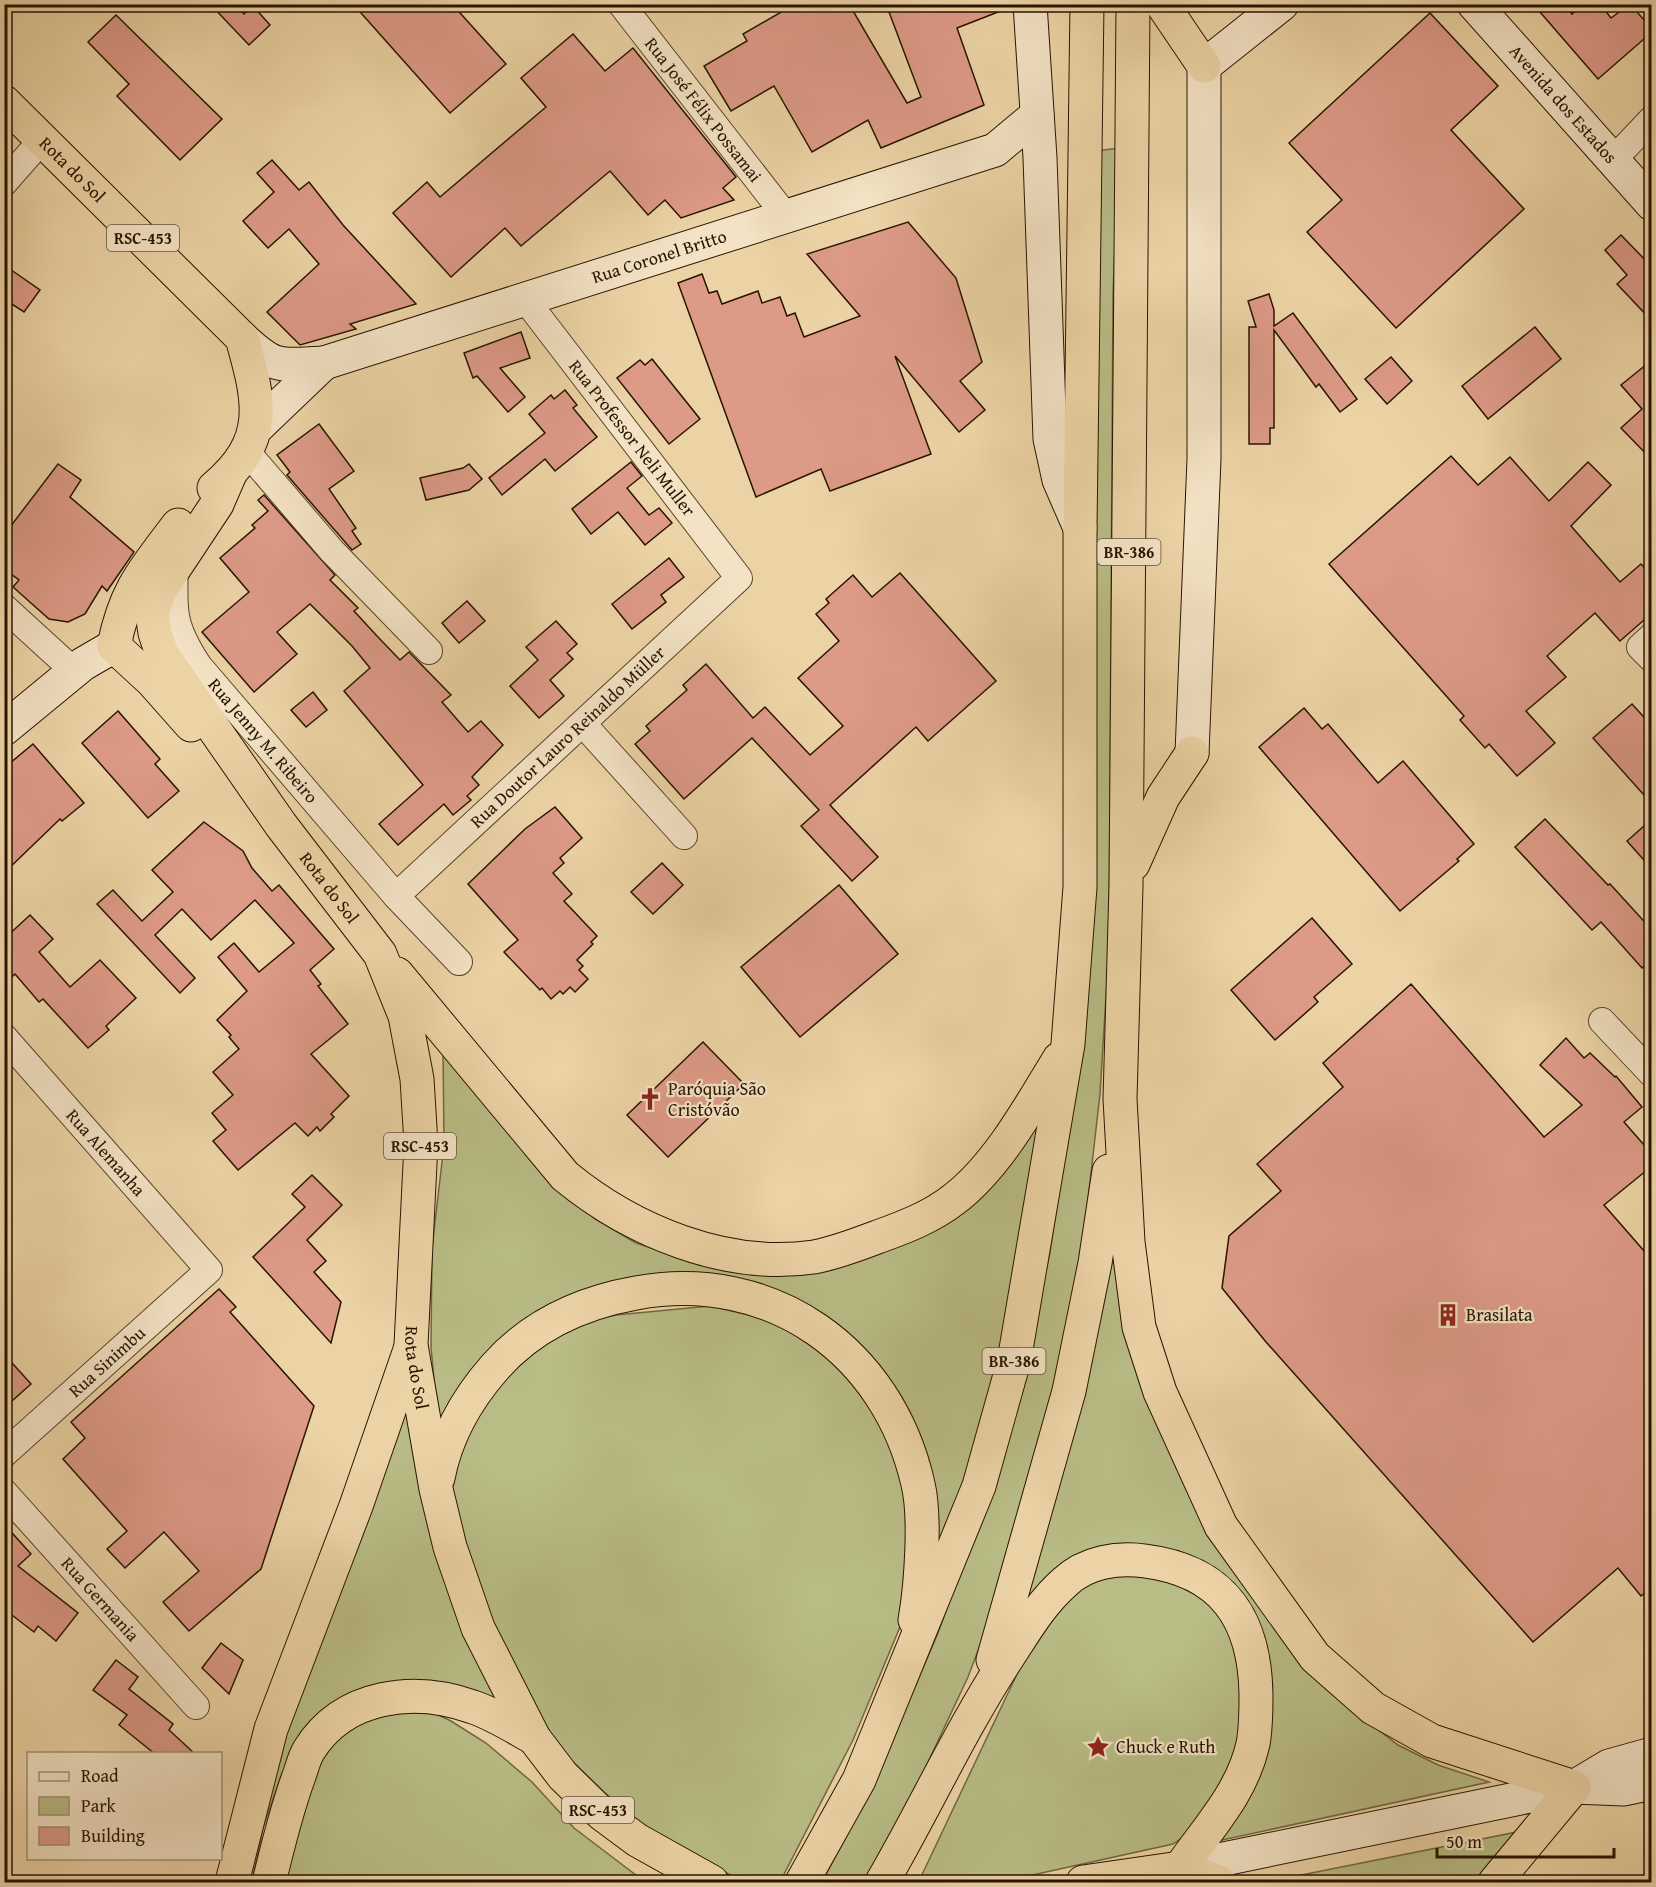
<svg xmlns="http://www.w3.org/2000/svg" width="1656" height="1887" viewBox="0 0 1656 1887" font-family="'Gentium Book Plus',serif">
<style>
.green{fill:#b9bc85;stroke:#706842;stroke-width:1.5}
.building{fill:#dd9a87;stroke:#271400;stroke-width:1.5}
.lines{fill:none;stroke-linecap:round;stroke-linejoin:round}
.street-casing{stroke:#584429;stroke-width:28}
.secondary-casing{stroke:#271400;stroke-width:35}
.highway-casing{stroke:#271400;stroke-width:35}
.street{stroke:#f3e2c4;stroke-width:26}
.secondary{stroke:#f3e2c4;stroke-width:33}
.highway{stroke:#ecd3a5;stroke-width:33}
.labels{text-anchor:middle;stroke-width:4.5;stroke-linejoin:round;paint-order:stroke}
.shield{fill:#f3e2c4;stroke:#64523b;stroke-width:1.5}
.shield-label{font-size:16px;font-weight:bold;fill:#271400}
.street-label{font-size:18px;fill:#271400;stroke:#f3e2c4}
.poi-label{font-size:18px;fill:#271400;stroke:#f3e2c4;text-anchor:start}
</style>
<rect width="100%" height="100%" fill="#ecd3a5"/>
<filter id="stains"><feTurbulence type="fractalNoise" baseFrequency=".00333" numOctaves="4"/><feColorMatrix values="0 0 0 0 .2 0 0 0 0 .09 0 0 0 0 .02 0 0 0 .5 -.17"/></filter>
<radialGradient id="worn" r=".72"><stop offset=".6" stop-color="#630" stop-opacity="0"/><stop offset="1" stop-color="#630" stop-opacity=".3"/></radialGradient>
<g class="green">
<path d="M 1119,148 L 1113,293 L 1109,947 L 1100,1094 L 1081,1260 L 1059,1377 L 998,1598 L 968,1677 L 906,1809 L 866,1882 L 822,1882 L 870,1792 L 938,1633 L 956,1583 L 1038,1309 L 1050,1252 L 1073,1094 L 1096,151 Z"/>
<path d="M 443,1048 L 559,1186 L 595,1219 L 636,1243 L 673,1255 L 868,1255 L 1043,1103 L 999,1365 L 926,1603 L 930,1517 L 830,1327 L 618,1289 L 448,1407 L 438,1422 L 431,1347 L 432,1248 L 444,1145 Z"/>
<path d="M 1117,1179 L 1152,1413 L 1349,1707 L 1398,1745 L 1438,1765 L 1489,1782 L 1213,1842 L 1271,1703 L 1192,1560 L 1159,1547 L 1127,1544 L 1018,1613 Z"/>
<path d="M 710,1306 L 753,1316 L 797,1331 L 821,1349 L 876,1411 L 896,1449 L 912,1525 L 902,1622 L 853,1740 L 780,1882 L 751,1882 L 732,1876 L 648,1829 L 604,1792 L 560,1749 L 529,1713 L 481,1620 L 447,1492 L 466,1415 L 532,1353 L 573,1324 L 616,1315 Z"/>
<path d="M 407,1399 L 500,1705 L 432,1689 L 304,1740 L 282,1773 L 263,1828 L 252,1882 L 237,1882 L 269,1755 L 357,1549 Z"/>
<path d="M 1120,1571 L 1149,1572 L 1204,1597 L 1239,1643 L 1242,1741 L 1199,1826 L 1173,1844 L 1019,1878 L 982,1882 L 919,1881 L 1035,1636 L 1066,1597 L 1090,1581 Z"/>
<path d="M 421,1707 L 451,1721 L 486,1743 L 532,1782 L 574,1828 L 645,1882 L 278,1882 L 316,1757 L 363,1718 Z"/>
<path d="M 1517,1832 L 1478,1882 L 1266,1882 Z"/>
</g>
<g class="building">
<path d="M 210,4 L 236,4 L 244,14 L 253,6 L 270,25 L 249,45 Z"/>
<path d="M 353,4 L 452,4 L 506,64 L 450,113 Z"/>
<path d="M 795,4 L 849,4 L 907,103 L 921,97 L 886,4 L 1011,4 L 1011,7 L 957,28 L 984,105 L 881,148 L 868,120 L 812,152 L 774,86 L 731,111 L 704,66 L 747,41 L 743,34 Z"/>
<path d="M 1533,4 L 1565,4 L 1572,14 L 1583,4 L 1600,4 L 1611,18 L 1630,4 L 1652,29 L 1652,32 L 1598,79 Z"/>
<path d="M 1430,13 L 1498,86 L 1451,130 L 1524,209 L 1396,328 L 1307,232 L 1342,200 L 1289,143 Z"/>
<path d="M 116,15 L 222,119 L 180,160 L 117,96 L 129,84 L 88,42 Z"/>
<path d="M 573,34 L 605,71 L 633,48 L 736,177 L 723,188 L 734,200 L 681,218 L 665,200 L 648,215 L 610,171 L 521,246 L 505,228 L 451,277 L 393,213 L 427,182 L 440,197 L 546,107 L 521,78 Z"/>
<path d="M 272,160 L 299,190 L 309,182 L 343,225 L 416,304 L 350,324 L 356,329 L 300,345 L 267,312 L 319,264 L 289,229 L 268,248 L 243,221 L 274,192 L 257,173 Z"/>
<path d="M 908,222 L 956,278 L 982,362 L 960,381 L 985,410 L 959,432 L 895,356 L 931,454 L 830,491 L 821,469 L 756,497 L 678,283 L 702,274 L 709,293 L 717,291 L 722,304 L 758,291 L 762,303 L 780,297 L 787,316 L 795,313 L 804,337 L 860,316 L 807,254 Z"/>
<path d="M 1621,235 L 1652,267 L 1652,321 L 1617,284 L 1627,275 L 1605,250 Z"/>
<path d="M 4,265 L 40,290 L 24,312 L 4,299 Z"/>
<path d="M 1269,294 L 1274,310 L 1274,326 L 1293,313 L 1357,399 L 1340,412 L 1319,384 L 1316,387 L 1274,330 L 1274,428 L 1270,428 L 1270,444 L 1249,444 L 1249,327 L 1256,327 L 1248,301 Z"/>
<path d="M 1535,327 L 1561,359 L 1488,419 L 1462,386 Z"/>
<path d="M 521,332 L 530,358 L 500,368 L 525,397 L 508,412 L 477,376 L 473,378 L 464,353 Z"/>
<path d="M 1391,357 L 1412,381 L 1387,404 L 1365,379 Z"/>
<path d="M 652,359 L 700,419 L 669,444 L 617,378 L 640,360 L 645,365 Z"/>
<path d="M 1652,360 L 1652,460 L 1621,428 L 1642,409 L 1621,385 Z"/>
<path d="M 565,390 L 577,405 L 573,408 L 597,437 L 555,471 L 545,459 L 502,495 L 489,478 L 545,433 L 529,414 L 551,395 L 554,399 Z"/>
<path d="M 319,424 L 354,471 L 329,489 L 356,528 L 352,531 L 361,544 L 352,550 L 287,475 L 290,472 L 277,455 Z"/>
<path d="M 1451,456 L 1478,485 L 1510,457 L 1549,501 L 1588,462 L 1611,485 L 1571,526 L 1620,582 L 1641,564 L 1652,576 L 1652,613 L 1620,641 L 1595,613 L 1547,656 L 1566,677 L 1526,711 L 1555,743 L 1517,776 L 1489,744 L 1485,748 L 1460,720 L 1464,716 L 1329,564 Z"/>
<path d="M 631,462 L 642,476 L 627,488 L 649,515 L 659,508 L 672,523 L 645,545 L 618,512 L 591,534 L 572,509 Z"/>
<path d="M 58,464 L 81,480 L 70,497 L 134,552 L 107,591 L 102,586 L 85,614 L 68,622 L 49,619 L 13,587 L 19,580 L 4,569 L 4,535 Z"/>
<path d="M 469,464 L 482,479 L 469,490 L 426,500 L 420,478 L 463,468 Z"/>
<path d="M 264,495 L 335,575 L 330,580 L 358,608 L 354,611 L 377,636 L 400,660 L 409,652 L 451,695 L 442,702 L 468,732 L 481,721 L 503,745 L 472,777 L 479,785 L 467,796 L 471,800 L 453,815 L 444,804 L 398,845 L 379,824 L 423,785 L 344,691 L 370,668 L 352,646 L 310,604 L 277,632 L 297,654 L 254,692 L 202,632 L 249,592 L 220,558 L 255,528 L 252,525 L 268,511 L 258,500 Z"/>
<path d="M 669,558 L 684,577 L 661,595 L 666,602 L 632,629 L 612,604 Z"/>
<path d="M 900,573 L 996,681 L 928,741 L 916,727 L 830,805 L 878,857 L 852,881 L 801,826 L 819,810 L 752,738 L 684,799 L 635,744 L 650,731 L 646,726 L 687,690 L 683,685 L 706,664 L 753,718 L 765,707 L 810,755 L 843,726 L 798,678 L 839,641 L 816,614 L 829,603 L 826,599 L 853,575 L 872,597 Z"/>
<path d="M 467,601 L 485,621 L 459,643 L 442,623 Z"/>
<path d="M 556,621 L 577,644 L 567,653 L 573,659 L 550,680 L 564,696 L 539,718 L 510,686 L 538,660 L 526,647 Z"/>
<path d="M 313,692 L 327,710 L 306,727 L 291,710 Z"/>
<path d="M 1632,704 L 1652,726 L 1652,804 L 1593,738 Z"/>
<path d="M 1304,708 L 1322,729 L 1328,724 L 1378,783 L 1403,761 L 1474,844 L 1457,859 L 1459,861 L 1400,911 L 1259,747 Z"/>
<path d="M 118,711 L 160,759 L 155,764 L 179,791 L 148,818 L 82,743 Z"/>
<path d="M 33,744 L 84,803 L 62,821 L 60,819 L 4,873 L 4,768 Z"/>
<path d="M 555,807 L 582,838 L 560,858 L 564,863 L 553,873 L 572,894 L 564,901 L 597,936 L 591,942 L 593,944 L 577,960 L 583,966 L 579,970 L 588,979 L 575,992 L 570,987 L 563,994 L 560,991 L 551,999 L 542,988 L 540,990 L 504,952 L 518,940 L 468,884 L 525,829 Z"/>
<path d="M 1545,819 L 1608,885 L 1610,884 L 1652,930 L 1652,959 L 1642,968 L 1601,922 L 1592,930 L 1515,847 Z"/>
<path d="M 1652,819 L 1652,869 L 1627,841 Z"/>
<path d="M 204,822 L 243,851 L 252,868 L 272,891 L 279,885 L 334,949 L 310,970 L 321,984 L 318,986 L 348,1024 L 311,1054 L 349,1096 L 331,1114 L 334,1117 L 320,1131 L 317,1127 L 308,1136 L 295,1123 L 238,1170 L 213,1141 L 226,1130 L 212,1113 L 233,1095 L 213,1072 L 239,1049 L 229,1037 L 231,1035 L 217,1020 L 247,991 L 218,957 L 234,943 L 259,972 L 294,943 L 255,900 L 211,940 L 182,909 L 155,935 L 195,978 L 180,993 L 97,904 L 113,890 L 142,921 L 173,892 L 152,870 Z"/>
<path d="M 662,863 L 683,885 L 653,914 L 631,892 Z"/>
<path d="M 839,885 L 898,954 L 800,1037 L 741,967 Z"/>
<path d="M 30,915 L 53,939 L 39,952 L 70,987 L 100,960 L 136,998 L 106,1026 L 109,1030 L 88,1048 L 43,999 L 39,1002 L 15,974 L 4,984 L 4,939 Z"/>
<path d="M 1312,918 L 1352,964 L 1314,997 L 1318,1002 L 1275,1040 L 1231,990 Z"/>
<path d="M 1411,984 L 1544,1137 L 1582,1105 L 1540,1065 L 1566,1038 L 1584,1058 L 1590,1053 L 1615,1077 L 1616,1076 L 1642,1107 L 1624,1122 L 1652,1154 L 1652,1166 L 1604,1205 L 1652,1260 L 1652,1587 L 1641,1596 L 1618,1568 L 1533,1642 L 1266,1342 L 1222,1288 L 1229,1236 L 1281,1191 L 1257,1164 L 1343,1087 L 1323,1063 Z"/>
<path d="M 703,1042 L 744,1084 L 668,1157 L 627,1115 Z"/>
<path d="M 312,1175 L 342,1205 L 307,1240 L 326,1261 L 314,1272 L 341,1302 L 331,1343 L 253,1257 L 305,1207 L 292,1194 Z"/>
<path d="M 219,1289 L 236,1307 L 230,1312 L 314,1406 L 261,1569 L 189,1631 L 163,1602 L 199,1571 L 164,1532 L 125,1568 L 107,1549 L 127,1531 L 63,1459 L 85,1438 L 71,1422 Z"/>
<path d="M 4,1354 L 31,1384 L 4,1408 Z"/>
<path d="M 4,1524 L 31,1554 L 18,1566 L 78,1613 L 56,1641 L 38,1626 L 34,1632 L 4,1609 Z"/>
<path d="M 221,1643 L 243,1660 L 229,1694 L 202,1668 Z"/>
<path d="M 116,1660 L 138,1677 L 129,1689 L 173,1724 L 169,1730 L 195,1754 L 155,1754 L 119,1725 L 127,1715 L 93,1690 Z"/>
</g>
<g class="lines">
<g class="street-casing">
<g id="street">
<path id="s1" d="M 621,4 L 785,215"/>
<path d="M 1613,160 L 1652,119"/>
<path d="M 4,183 L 41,141"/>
<path d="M 247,452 L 332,551 L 429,651"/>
<path id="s2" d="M 175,566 C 173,612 173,627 199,666 L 396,896 L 459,962"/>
<path d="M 4,607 L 74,671"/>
<path d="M 1652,636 L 1640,647 L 1652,659"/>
<path d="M 584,725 L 684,836"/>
<path id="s3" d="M 396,896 L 739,578 L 525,299"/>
<path d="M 1602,1021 L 1652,1074"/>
<path id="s4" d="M 4,1037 L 209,1270 L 4,1454"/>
<path id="s5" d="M 4,1492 L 196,1706"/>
</g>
</g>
<g class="secondary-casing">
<g id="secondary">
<path d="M 1030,4 L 1040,158 L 1050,439 L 1059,480 L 1080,528"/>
<path id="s6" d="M 1474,4 L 1652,204"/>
<path id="s7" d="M 242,338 C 276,370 280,365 324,363 L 995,150 L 1037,115"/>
<path d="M 255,429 L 324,363"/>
<path d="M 4,729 L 83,664 L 114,646"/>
<path d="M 1192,753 L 1204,459 L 1204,66 L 1282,4"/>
<path d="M 1574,1787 L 1609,1766 L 1652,1754"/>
<path d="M 1180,1868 L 1574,1787 L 1623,1789 L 1652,1783"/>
</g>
</g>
<g class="highway-casing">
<g id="highway">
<path d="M 1133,4 L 1126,886 L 1120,1099 L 1128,1242 L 1139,1327 L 1160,1392 L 1221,1526 L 1315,1657 L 1373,1708 L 1432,1741 L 1574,1787 L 1495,1882"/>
<path d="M 1162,4 L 1204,66"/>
<path id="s8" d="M 4,102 L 242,338 C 260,402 270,441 214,488"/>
<path id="s9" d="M 230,474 L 217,504 L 160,590 L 152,613 L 155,633 L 162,654 L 281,825 L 380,954 L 405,1016 L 417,1079 L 421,1144 L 411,1345 L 436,1489 L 450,1547 L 478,1628 L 534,1738 L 563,1776 L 602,1814 L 637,1840 L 712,1882"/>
<path d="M 114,646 C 125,590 144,570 178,525"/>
<path d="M 114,646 L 152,681 L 191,725"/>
<path d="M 1133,864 L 1163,797 L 1192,753"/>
<path d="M 397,974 L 565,1176 C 632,1231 726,1270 814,1257 C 836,1253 859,1244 880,1236 C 905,1227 931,1217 953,1200 C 997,1167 1031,1105 1059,1059"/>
<path d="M 438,1478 C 446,1435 466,1400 495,1367 C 532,1325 580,1303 636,1293 C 771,1268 888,1351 918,1484 C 926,1517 921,1586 915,1620"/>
<path d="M 993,1660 L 1069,1391 L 1095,1263 L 1109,1171"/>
<path d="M 232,1882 L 271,1729 L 356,1506 L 411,1347"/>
<path d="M 269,1882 C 278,1846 286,1811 299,1776 C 302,1768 304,1758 309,1750 C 344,1694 415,1686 473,1707 C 494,1714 514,1727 534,1738"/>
<path d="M 802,1882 L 859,1780 L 979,1486 L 1014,1361 L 1068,1044 L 1080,887 L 1080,528 L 1087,4"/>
<path d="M 882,1882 C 925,1808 961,1729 1008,1657 C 1025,1631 1041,1603 1065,1582 C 1086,1562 1118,1557 1145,1561 C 1223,1571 1255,1619 1256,1695 C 1256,1711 1256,1728 1253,1744 C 1242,1793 1208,1828 1180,1868"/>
<path d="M 1083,1882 L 1180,1868 L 1219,1882"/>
</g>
</g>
<use href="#street" class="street"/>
<use href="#secondary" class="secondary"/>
<use href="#highway" class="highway"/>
</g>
<defs>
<g id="church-bare" transform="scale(1.8)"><path d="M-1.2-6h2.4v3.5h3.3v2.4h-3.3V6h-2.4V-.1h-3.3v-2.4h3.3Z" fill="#8f2418" stroke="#f3e2c4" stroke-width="2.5" paint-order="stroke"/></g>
<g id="building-bare" transform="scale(1.8)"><path d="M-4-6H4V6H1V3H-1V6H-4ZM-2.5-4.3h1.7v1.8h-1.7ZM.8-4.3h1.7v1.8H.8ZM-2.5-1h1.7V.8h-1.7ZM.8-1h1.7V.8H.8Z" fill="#8f2418" stroke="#f3e2c4" stroke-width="2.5" paint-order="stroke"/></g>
<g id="sight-bare" transform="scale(1.8)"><path d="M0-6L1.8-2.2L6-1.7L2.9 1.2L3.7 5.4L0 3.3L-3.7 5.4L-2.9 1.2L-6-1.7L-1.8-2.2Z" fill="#8f2418" stroke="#f3e2c4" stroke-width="2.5" paint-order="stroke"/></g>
</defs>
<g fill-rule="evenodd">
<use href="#church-bare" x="650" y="1099"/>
<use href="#building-bare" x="1448" y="1315"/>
<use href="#sight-bare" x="1098" y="1747"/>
</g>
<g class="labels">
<g class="shield">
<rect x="107" y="225" width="72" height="26" rx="4.5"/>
<rect x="1097.5" y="539" width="63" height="26" rx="4.5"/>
<rect x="384" y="1133" width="72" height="26" rx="4.5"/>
<rect x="982.5" y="1348" width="63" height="26" rx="4.5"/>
<rect x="562" y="1797" width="72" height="26" rx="4.5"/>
</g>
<g class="shield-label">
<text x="143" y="244">RSC-453</text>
<text x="1129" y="558">BR-386</text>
<text x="420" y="1152">RSC-453</text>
<text x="1014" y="1367">BR-386</text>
<text x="598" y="1816">RSC-453</text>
</g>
<g class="street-label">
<text dy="6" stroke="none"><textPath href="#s6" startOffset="134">Avenida dos Estados</textPath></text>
<text dy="6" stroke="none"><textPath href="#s1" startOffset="134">Rua José Félix Possamai</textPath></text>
<text dy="6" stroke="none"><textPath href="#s8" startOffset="96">Rota do Sol</textPath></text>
<text dy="6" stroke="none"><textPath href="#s7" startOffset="442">Rua Coronel Britto</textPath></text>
<text transform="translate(632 438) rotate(52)" y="6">Rua Professor Neli Muller</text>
<text dy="6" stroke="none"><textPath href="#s3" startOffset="234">Rua Doutor Lauro Reinaldo Müller</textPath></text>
<text dy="6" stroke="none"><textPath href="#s2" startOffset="204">Rua Jenny M. Ribeiro</textPath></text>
<text dy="6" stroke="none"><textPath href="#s9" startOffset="490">Rota do Sol</textPath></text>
<text dy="6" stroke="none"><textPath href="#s4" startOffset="154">Rua Alemanha</textPath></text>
<text transform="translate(107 1362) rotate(-42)" y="6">Rua Sinimbu</text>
<text dy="6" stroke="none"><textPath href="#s9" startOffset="994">Rota do Sol</textPath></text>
<text dy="6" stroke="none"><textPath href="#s5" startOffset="144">Rua Germania</textPath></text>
</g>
<g class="poi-label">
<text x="668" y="1095">Paróquia São<tspan x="668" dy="21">Cristóvão</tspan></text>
<text x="1466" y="1321">Brasilata</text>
<text x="1116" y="1753">Chuck e Ruth</text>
</g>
</g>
<rect width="1656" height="1887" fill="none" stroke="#ecd3a5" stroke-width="24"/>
<rect x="6" y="6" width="1644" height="1875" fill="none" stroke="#271400" stroke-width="3"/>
<rect x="12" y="12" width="1632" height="1863" fill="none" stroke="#271400" stroke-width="1.5"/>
<rect x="27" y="1752" width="195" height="108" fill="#f3e2c4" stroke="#a19076" stroke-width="1.5"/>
<rect x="39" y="1772" width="30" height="9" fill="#f3e2c4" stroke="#a19076" stroke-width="1.5"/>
<text x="81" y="1782" font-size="18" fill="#271400">Road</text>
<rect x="39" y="1797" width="30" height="18" fill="#b9bc85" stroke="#a19076" stroke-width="1.5"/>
<text x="81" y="1812" font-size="18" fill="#271400">Park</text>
<rect x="39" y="1827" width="30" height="18" fill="#dd9a87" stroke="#a19076" stroke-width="1.5"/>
<text x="81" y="1842" font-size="18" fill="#271400">Building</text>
<path d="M1437 1848v9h177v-9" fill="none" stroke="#271400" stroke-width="3"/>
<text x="1446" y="1848" font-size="18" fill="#271400" stroke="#f3e2c4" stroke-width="4.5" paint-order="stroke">50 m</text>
<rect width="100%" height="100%" filter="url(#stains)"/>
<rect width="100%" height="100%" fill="url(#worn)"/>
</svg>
